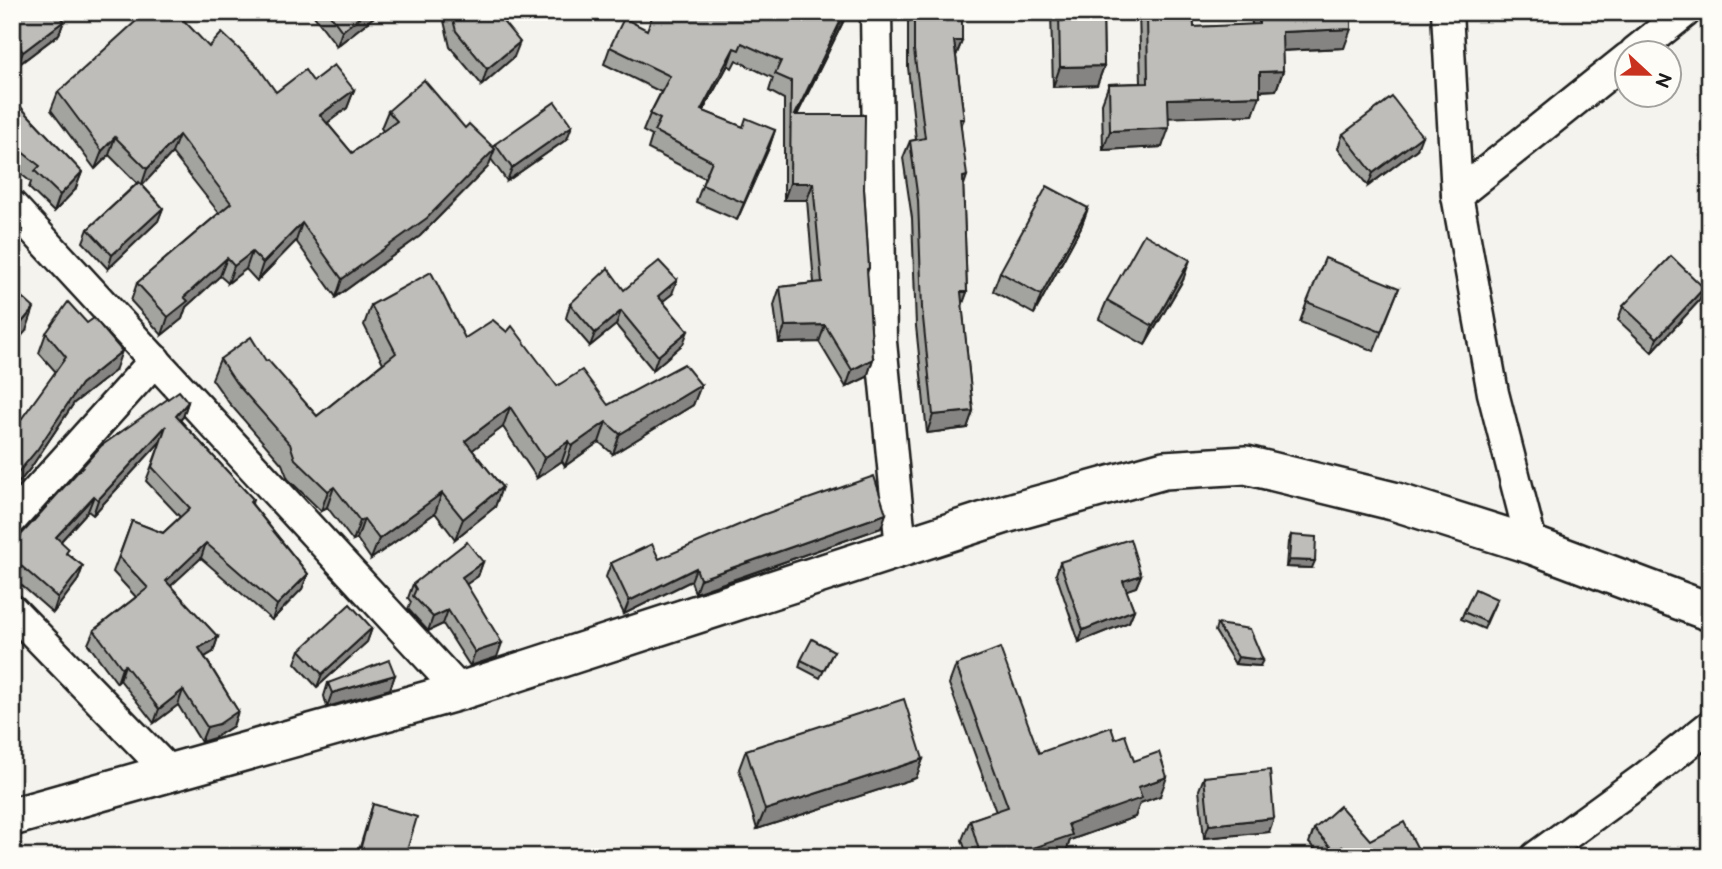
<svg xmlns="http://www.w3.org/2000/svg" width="1722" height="869" viewBox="0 0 1722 869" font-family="'Balsamiq Sans',sans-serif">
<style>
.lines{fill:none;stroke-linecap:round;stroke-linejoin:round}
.minor-casing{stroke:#1c1c1c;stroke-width:35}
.tertiary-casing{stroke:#1c1c1c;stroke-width:42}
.minor{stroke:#fdfcf7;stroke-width:30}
.tertiary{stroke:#fdfcf7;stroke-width:37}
.wall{fill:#a3a3a0;stroke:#1c1c1c;stroke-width:2}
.shaded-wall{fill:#858482;stroke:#1c1c1c;stroke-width:2}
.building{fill:#bebdba;stroke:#1c1c1c;stroke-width:2}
</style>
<rect width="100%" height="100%" fill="#f4f3ee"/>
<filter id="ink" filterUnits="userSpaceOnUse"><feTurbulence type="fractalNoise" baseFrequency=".0143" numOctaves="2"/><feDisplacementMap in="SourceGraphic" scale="14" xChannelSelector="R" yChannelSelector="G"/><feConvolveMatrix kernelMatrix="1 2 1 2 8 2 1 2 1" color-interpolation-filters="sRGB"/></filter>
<g filter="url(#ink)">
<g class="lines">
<g class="minor-casing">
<g id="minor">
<path d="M 876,12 L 881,342 L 901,548"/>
<path d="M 1447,12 L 1457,195 L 1493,393 L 1532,545"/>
<path d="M 1635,52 L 1685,12"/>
<path d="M 1457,195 L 1628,58"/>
<path d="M 12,206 L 460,691"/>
<path d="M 12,519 L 155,360"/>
<path d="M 12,610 L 170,773"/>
<path d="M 1536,857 L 1642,780 L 1710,726"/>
</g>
</g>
<g class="tertiary-casing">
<path id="tertiary" d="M 12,817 L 460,691 L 1009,513 L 1164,470 L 1246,465 L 1393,501 L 1532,545 L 1710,612"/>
</g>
<use href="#minor" class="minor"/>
<use href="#tertiary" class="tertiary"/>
</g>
<g class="wall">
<path d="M 311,12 L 375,12 L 374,17 L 337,46 Z"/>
<path d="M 442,12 L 495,12 L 514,57 L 482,85 L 450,47 Z"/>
<path d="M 581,12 L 602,12 L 598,18 Z"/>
<path d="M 908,12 L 962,12 L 962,41 L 956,56 L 964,119 L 961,126 L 967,292 L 962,305 L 973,411 L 967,428 L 927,433 L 916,326 L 912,218 L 903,158 L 910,141 L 916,140 L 908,67 Z"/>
<path d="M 1051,12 L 1103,12 L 1104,66 L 1097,85 L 1053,87 Z"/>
<path d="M 1139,12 L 1193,12 L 1194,27 L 1252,25 L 1251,12 L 1351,12 L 1344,48 L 1282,51 L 1283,71 L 1276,90 L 1260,91 L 1253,115 L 1168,117 L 1162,147 L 1103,150 L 1102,103 L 1109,84 L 1141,83 Z"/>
<path d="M 12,15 L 64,21 L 59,34 L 18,65 L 12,57 Z"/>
<path d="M 845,18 L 797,115 L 864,189 L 869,268 L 867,273 L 873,359 L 867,377 L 846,387 L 819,342 L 779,343 L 774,305 L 780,287 L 814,283 L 807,200 L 784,200 L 784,99 L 769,91 L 773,78 L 736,60 L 732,68 L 728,65 L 703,111 L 743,127 L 775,130 L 769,148 L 737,220 L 696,202 L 705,178 L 648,149 L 652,136 L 643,131 L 650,114 L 661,92 L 604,64 L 610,47 L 647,30 Z"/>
<path d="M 209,47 L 276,92 L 313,81 L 354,90 L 347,108 L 327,123 L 352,153 L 383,131 L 381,128 L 388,111 L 465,128 L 493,148 L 495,144 L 567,139 L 507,181 L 491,159 L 488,167 L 420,236 L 336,297 L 296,241 L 257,281 L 246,269 L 228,283 L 220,276 L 186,307 L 182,319 L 162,335 L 131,301 L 137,283 L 219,213 L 172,153 L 142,185 L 163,208 L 158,221 L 108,269 L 83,242 L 88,229 L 137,183 L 109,155 L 95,169 L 51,110 L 58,92 Z"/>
<path d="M 12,98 L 82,172 L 75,190 L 54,212 L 29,188 L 31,182 L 12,167 Z"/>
<path d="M 1343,134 L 1417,149 L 1368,186 L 1338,148 Z"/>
<path d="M 1088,208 L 1081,227 L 1034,314 L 993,291 L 1000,272 Z"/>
<path d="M 1710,267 L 1710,284 L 1704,278 L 1706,271 Z"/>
<path d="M 1183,280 L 1145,345 L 1099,319 L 1107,300 Z"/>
<path d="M 1399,288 L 1374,351 L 1300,322 L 1307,302 Z"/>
<path d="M 1704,288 L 1699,301 L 1652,352 L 1618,320 L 1623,306 Z"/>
<path d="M 624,290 L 672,294 L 663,301 L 683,344 L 653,370 L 616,325 L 590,346 L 566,318 L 570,304 Z"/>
<path d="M 371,305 L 465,338 L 557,386 L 608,405 L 701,385 L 693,405 L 613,454 L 599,442 L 565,466 L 562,461 L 537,478 L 503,427 L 472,450 L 502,487 L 495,507 L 455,539 L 435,513 L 371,559 L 357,539 L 353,541 L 327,507 L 321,511 L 288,479 L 282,464 L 229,403 L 212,379 L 220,359 L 266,361 L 317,416 L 383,363 L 364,325 Z"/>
<path d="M 46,333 L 115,371 L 74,403 L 30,469 L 12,491 L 12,432 L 56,372 L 39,353 Z"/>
<path d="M 188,402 L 183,417 L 180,420 L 253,499 L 252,504 L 308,574 L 302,589 L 272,620 L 201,558 L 170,586 L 218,637 L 213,652 L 205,657 L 238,711 L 233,726 L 214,738 L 201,742 L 178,705 L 154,723 L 120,680 L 117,683 L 88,644 L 94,630 L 136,597 L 113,572 L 132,521 L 163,533 L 180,517 L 146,481 L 161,441 L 93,515 L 88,511 L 61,541 L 67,554 L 83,566 L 78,580 L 53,613 L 12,577 L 12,545 Z"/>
<path d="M 881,528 L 695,593 L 691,581 L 624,614 L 606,577 L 611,563 L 659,559 Z"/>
<path d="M 1291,535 L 1312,568 L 1286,567 L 1288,542 Z"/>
<path d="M 483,562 L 478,576 L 466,584 L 497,657 L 470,666 L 443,624 L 428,631 L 408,609 L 411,602 L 408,598 L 413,584 Z"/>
<path d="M 1060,562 L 1141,575 L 1136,587 L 1126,590 L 1134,610 L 1129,622 L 1079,642 L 1056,574 Z"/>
<path d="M 1497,599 L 1484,629 L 1461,619 L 1464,612 Z"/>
<path d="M 1217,624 L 1260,666 L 1235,664 L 1215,631 Z"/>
<path d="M 372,628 L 367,642 L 317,687 L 295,663 L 300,650 Z"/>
<path d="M 834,651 L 820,678 L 799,667 L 801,660 Z"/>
<path d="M 956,665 L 1039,753 L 1115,739 L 1134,761 L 1160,796 L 1140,803 L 1135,817 L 1070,840 L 1065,855 L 1059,857 L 968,857 L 962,840 L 970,820 L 996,812 L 949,684 Z"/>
<path d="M 395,675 L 390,689 L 327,707 L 324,696 L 328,683 Z"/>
<path d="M 746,750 L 923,759 L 916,778 L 757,829 L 739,769 Z"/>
<path d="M 1204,777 L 1269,832 L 1204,838 L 1199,790 Z"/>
<path d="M 373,804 L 405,857 L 357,857 Z"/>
<path d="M 1314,829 L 1370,840 L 1422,857 L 1322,857 L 1309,843 Z"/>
</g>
<g class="shaded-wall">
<path d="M 366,12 L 375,12 L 374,17 L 337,46 L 342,31 Z"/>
<path d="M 845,12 L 847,12 L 845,18 L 790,129 L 795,115 Z"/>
<path d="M 64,21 L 59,34 L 18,65 L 23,52 Z"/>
<path d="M 1351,29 L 1344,48 L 1275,51 L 1282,32 Z"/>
<path d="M 954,41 L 962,41 L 955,58 Z"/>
<path d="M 520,42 L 514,57 L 482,85 L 487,69 Z"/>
<path d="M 734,48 L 728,65 L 694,127 L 701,110 Z"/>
<path d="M 1104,66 L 1097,85 L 1053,87 L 1060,67 Z"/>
<path d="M 1283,71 L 1276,90 L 1253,91 L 1260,72 Z"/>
<path d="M 354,90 L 347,108 L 314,133 L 320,115 Z"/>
<path d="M 1260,96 L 1253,115 L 1161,118 L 1168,99 Z"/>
<path d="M 572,126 L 567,139 L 507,181 L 512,168 Z"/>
<path d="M 1169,128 L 1162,147 L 1103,150 L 1110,131 Z"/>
<path d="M 775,130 L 769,148 L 737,220 L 744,203 Z"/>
<path d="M 179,135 L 172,153 L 141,187 L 147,169 Z"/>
<path d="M 1422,136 L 1417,149 L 1368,186 L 1373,173 Z"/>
<path d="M 115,137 L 109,155 L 95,169 L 102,151 Z"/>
<path d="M 495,149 L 488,167 L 420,236 L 336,297 L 342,279 Z"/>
<path d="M 82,172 L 75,190 L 54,212 L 60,195 Z"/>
<path d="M 967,176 L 961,194 L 963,177 Z"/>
<path d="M 790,183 L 813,183 L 807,200 L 784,200 Z"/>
<path d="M 163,208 L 158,221 L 108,269 L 112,255 Z"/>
<path d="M 1088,208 L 1081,227 L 1034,314 L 1041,295 Z"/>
<path d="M 302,223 L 296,241 L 257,281 L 263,263 Z"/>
<path d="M 23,230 L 15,254 L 12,256 L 12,242 Z"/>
<path d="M 252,252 L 246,269 L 228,283 L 234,266 Z"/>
<path d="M 227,258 L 220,276 L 186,307 L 182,319 L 162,335 L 168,317 L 184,297 Z"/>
<path d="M 1190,260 L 1183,280 L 1145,345 L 1153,326 Z"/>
<path d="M 677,280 L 672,294 L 653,309 L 658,296 Z"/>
<path d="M 1704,288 L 1699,301 L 1652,352 L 1657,338 Z"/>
<path d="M 961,292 L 967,292 L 961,309 Z"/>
<path d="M 34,308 L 26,331 L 12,347 L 12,334 Z"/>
<path d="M 621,311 L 616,325 L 590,346 L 595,333 Z"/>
<path d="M 825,325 L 819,342 L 779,343 L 785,326 Z"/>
<path d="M 688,331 L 683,344 L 653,370 L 658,356 Z"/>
<path d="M 122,351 L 115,371 L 74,403 L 30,469 L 12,491 L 12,480 L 81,384 Z"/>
<path d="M 873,359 L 867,377 L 846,387 L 852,370 Z"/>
<path d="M 701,385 L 693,405 L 613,454 L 620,434 Z"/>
<path d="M 188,402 L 183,417 L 170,431 L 176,416 Z"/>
<path d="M 510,407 L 503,427 L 458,461 L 465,441 Z"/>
<path d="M 973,411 L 967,428 L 927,433 L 933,415 Z"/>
<path d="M 606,422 L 599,442 L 565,466 L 572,446 Z"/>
<path d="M 166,426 L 161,441 L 93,515 L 98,500 Z"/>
<path d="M 569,441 L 562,461 L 537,478 L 544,458 Z"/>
<path d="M 334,487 L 327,507 L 321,511 L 328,491 Z"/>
<path d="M 502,487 L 495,507 L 455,539 L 463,519 Z"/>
<path d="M 442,493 L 435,513 L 371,559 L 379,539 Z"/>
<path d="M 94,496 L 88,511 L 51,552 L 56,537 Z"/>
<path d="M 886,514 L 881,528 L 695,593 L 700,579 Z"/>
<path d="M 364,519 L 357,539 L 353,541 L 360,521 Z"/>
<path d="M 206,543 L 201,558 L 160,596 L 166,581 Z"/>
<path d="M 1289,560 L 1315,561 L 1312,568 L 1286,567 Z"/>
<path d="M 483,562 L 478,576 L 457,591 L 462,577 Z"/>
<path d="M 83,566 L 78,580 L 53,613 L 58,598 Z"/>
<path d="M 696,568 L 691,581 L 624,614 L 629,601 Z"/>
<path d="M 308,574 L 302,589 L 272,620 L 277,605 Z"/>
<path d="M 1141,575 L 1136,587 L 1119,593 L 1123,581 Z"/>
<path d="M 448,610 L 443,624 L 428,631 L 433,617 Z"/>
<path d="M 1134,610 L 1129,622 L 1079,642 L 1083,630 Z"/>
<path d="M 372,628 L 367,642 L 317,687 L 322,674 Z"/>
<path d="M 218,637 L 213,652 L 194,663 L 199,648 Z"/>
<path d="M 502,643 L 497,657 L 470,666 L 475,652 Z"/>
<path d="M 1238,657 L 1263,660 L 1260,666 L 1235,664 Z"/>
<path d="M 125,665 L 120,680 L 117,683 L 122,668 Z"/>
<path d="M 395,675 L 390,689 L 327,707 L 332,693 Z"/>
<path d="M 183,690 L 178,705 L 154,723 L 159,709 Z"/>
<path d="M 238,711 L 233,726 L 214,738 L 201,742 L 207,727 Z"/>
<path d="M 923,759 L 916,778 L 757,829 L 765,810 Z"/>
<path d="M 1167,777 L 1160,796 L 1140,803 L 1135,817 L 1070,840 L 1065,855 L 1059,857 L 1007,857 L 1138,787 Z"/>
<path d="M 1274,818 L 1269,832 L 1204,838 L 1209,825 Z"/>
<path d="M 1342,847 L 1339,857 L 1334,857 L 1336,853 Z"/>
</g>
<g class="building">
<path d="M 16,12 L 58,12 L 64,21 L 23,52 L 12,37 L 12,15 Z"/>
<path d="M 146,12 L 176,12 L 209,47 L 222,33 L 258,67 L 276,92 L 305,70 L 313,81 L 334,65 L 354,90 L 320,115 L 352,153 L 397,121 L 388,111 L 424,80 L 465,128 L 469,124 L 495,149 L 427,218 L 342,279 L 302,223 L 263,263 L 252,252 L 234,266 L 227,258 L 184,297 L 188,301 L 168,317 L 137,283 L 231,203 L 179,135 L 147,169 L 115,137 L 102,151 L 58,92 Z"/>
<path d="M 328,12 L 366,12 L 342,31 Z"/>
<path d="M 451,12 L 495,12 L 520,42 L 487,69 L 456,31 Z"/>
<path d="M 654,12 L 845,12 L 795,115 L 865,115 L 864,189 L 869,268 L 867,269 L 873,359 L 852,370 L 825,325 L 785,326 L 780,287 L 822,282 L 813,183 L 790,183 L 791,81 L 775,74 L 781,61 L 742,43 L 739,50 L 734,48 L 701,110 L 743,127 L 746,118 L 775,130 L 744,203 L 702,185 L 712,161 L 654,131 L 660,119 L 650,114 L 670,76 L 610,47 L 624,18 L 647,30 Z"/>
<path d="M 914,12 L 962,12 L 962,41 L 954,41 L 964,119 L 960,119 L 967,176 L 963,177 L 967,292 L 961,292 L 973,411 L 933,415 L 922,308 L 918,200 L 910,141 L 925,138 L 914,50 Z"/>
<path d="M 1059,12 L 1103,12 L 1104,66 L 1060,67 Z"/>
<path d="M 1147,12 L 1193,12 L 1194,27 L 1259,24 L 1259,12 L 1351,12 L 1351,29 L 1282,32 L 1283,71 L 1260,72 L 1260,96 L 1168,99 L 1169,128 L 1110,131 L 1109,84 L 1148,83 Z"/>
<path d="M 1392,97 L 1422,136 L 1373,173 L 1343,134 Z"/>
<path d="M 12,98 L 82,172 L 60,195 L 35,171 L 40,166 L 12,144 Z"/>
<path d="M 555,102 L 572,126 L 512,168 L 495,144 Z"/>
<path d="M 139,182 L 163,208 L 112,255 L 88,229 Z"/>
<path d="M 1047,186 L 1088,208 L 1041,295 L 1000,272 Z"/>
<path d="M 12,219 L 23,230 L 12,242 Z"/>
<path d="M 1144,234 L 1190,260 L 1153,326 L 1107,300 Z"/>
<path d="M 1671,256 L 1704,288 L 1657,338 L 1623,306 Z"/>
<path d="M 1325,258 L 1399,288 L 1381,332 L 1307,302 Z"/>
<path d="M 659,261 L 677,280 L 658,296 L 688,331 L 658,356 L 621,311 L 595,333 L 570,304 L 608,268 L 624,290 Z"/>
<path d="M 431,272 L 465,338 L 493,320 L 507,332 L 512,326 L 557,386 L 582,370 L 608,405 L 684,364 L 701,385 L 620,434 L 606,422 L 572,446 L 569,441 L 544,458 L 510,407 L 465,441 L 502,487 L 463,519 L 442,493 L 379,539 L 364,519 L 360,521 L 334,487 L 328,491 L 295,459 L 290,444 L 236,383 L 220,359 L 251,337 L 266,361 L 268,360 L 317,416 L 396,353 L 371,305 Z"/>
<path d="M 15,291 L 34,308 L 12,334 L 12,294 Z"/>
<path d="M 68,302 L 87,323 L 94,318 L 122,351 L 81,384 L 37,450 L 12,480 L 12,432 L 66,357 L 46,333 Z"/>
<path d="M 179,391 L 188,402 L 176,416 L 253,499 L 250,502 L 308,574 L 277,605 L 206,543 L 166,581 L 218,637 L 199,648 L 238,711 L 219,724 L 207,727 L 183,690 L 159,709 L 125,665 L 122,668 L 94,630 L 148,588 L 119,557 L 132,521 L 163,533 L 190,508 L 152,467 L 166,426 L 98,500 L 94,496 L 56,537 L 69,549 L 66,553 L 83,566 L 58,598 L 12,558 L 12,545 L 101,446 Z"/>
<path d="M 874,476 L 886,514 L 700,579 L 696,568 L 629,601 L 611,563 L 652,544 L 659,559 L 762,515 Z"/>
<path d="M 1291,535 L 1316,537 L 1315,561 L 1289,560 Z"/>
<path d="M 1130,539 L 1141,575 L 1123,581 L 1134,610 L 1083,630 L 1060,562 Z"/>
<path d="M 467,542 L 483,562 L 462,577 L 502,643 L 475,652 L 448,610 L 433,617 L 413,596 L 416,589 L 413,584 Z"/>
<path d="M 1475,589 L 1497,599 L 1486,622 L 1464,612 Z"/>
<path d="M 350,604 L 372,628 L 322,674 L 300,650 Z"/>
<path d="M 1217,624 L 1250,629 L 1263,660 L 1238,657 Z"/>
<path d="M 812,639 L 834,651 L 823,671 L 801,660 Z"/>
<path d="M 1000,648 L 1039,753 L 1111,727 L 1115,739 L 1125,735 L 1134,761 L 1159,752 L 1167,777 L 1138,787 L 1142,798 L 1068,824 L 1072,835 L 1007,857 L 981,857 L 970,820 L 1008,807 L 956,665 Z"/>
<path d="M 389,660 L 395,675 L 332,693 L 328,683 Z"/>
<path d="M 904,699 L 923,759 L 765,810 L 746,750 Z"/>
<path d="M 1270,770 L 1274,818 L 1209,825 L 1204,777 Z"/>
<path d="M 373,804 L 417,817 L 405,857 L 358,857 Z"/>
<path d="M 1340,806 L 1370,840 L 1404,822 L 1422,857 L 1347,857 L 1342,847 L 1336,853 L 1314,829 Z"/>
</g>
</g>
<rect width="1722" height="869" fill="none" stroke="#fdfcf7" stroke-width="42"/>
<rect x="21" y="21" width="1680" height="827" fill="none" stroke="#1c1c1c" stroke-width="2.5" filter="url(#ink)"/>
<g transform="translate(1648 74) rotate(112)"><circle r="33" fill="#fdfcf7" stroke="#a3a29f" stroke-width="2"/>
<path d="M0-5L12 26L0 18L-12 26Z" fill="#c8321e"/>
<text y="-10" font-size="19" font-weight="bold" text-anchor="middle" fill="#1c1c1c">N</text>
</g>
</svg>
